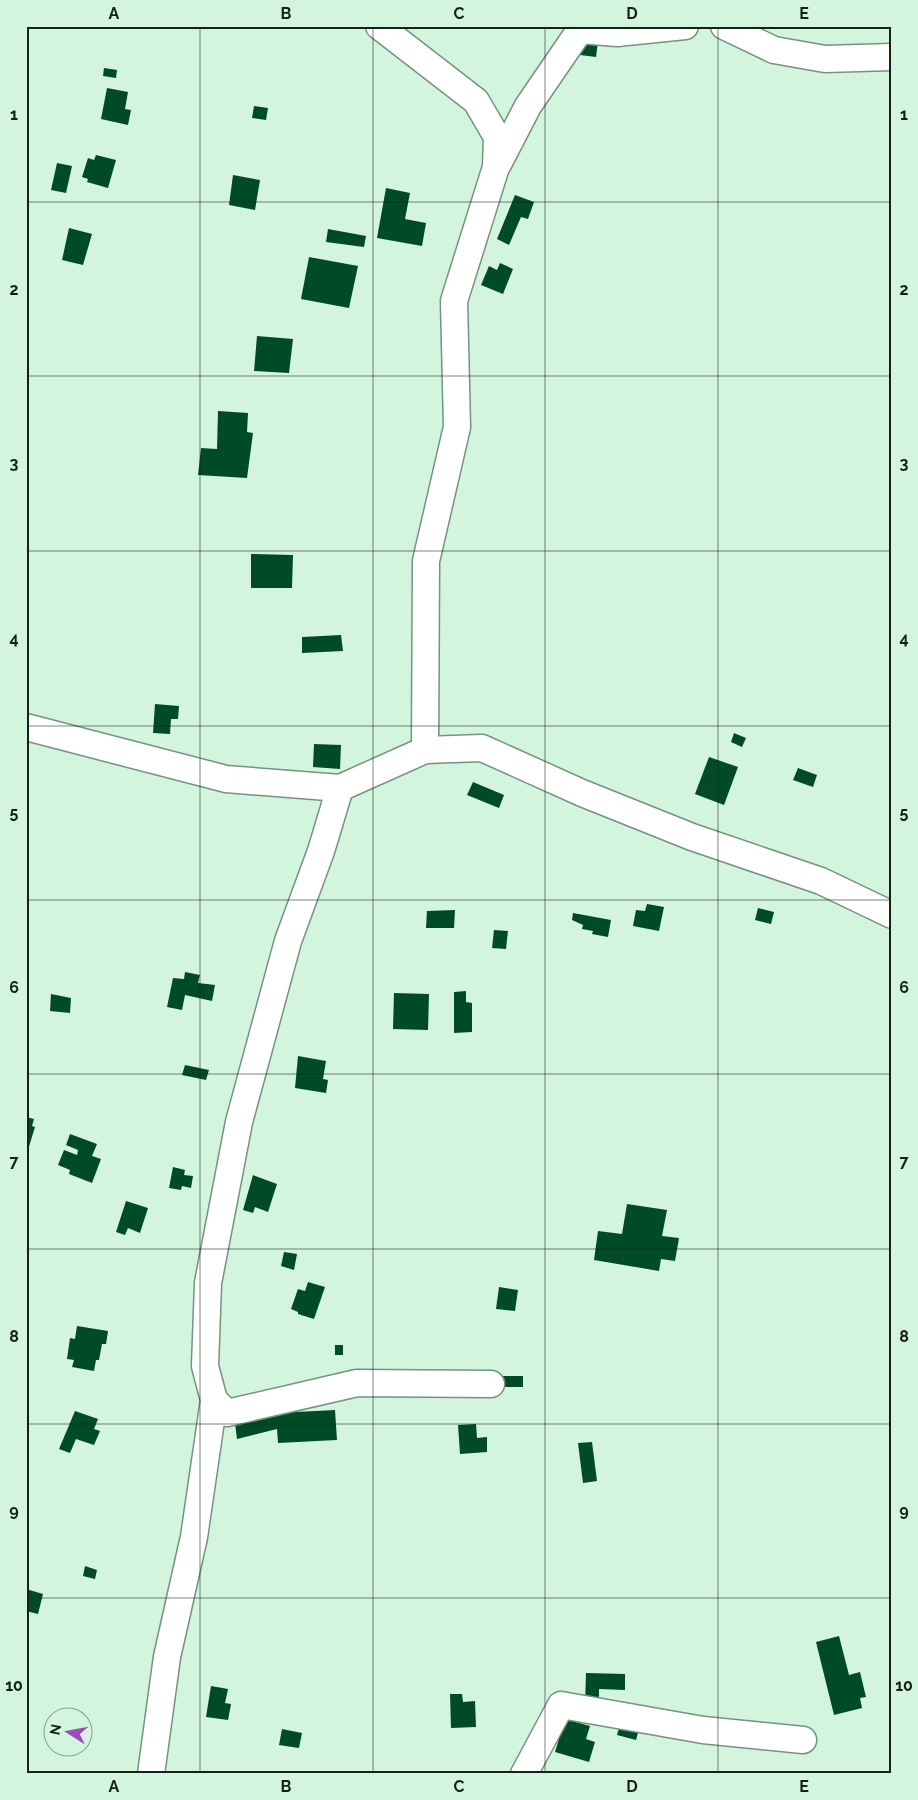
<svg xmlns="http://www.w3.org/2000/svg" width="918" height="1800" viewBox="0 0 918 1800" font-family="Raleway,sans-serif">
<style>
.building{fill:#004b27}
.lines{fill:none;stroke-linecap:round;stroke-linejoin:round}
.minor-casing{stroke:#75937e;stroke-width:29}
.minor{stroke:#fff;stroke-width:26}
.grid{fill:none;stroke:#142018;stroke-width:1;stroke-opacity:0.55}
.neatline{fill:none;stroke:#142018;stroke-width:2}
.grid-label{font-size:16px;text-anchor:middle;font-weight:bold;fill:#142018}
</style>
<rect width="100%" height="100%" fill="#d3f4dd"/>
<g class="building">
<path d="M 582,39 L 598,41 L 596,57 L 580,55 Z"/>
<path d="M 104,68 L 117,70 L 116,78 L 103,76 Z"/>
<path d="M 107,88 L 128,92 L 125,109 L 131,110 L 128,125 L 101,119 Z"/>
<path d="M 254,106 L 268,108 L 266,120 L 252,118 Z"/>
<path d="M 96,155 L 116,160 L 108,188 L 87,182 L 88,179 L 82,177 L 88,158 L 94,160 Z"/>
<path d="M 57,163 L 72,166 L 66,193 L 51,190 Z"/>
<path d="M 233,175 L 260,180 L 255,210 L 229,205 Z"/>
<path d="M 386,188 L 410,193 L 405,219 L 426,223 L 422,246 L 377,238 Z"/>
<path d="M 515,195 L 534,202 L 528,219 L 521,217 L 509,245 L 497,239 Z"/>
<path d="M 69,228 L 92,234 L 83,265 L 62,260 Z"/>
<path d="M 328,229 L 366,236 L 364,247 L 326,242 Z"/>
<path d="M 309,257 L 358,266 L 349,308 L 301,299 Z"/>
<path d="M 500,263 L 513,269 L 503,294 L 481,285 L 489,266 L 497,270 Z"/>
<path d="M 257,336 L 293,339 L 289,373 L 254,371 Z"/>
<path d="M 218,411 L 248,413 L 247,432 L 253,433 L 247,478 L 198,475 L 201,448 L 217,449 Z"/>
<path d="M 251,554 L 293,555 L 292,588 L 251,588 Z"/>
<path d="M 341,635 L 343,651 L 302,653 L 302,637 Z"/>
<path d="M 155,704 L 179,706 L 178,719 L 171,719 L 170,734 L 153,733 Z"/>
<path d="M 734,733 L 746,738 L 742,747 L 731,742 Z"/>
<path d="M 314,744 L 341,745 L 340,769 L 313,767 Z"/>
<path d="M 709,757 L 738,767 L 724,805 L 695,794 Z"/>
<path d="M 798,768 L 817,775 L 813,787 L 793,780 Z"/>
<path d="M 473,782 L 504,795 L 499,808 L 467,795 Z"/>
<path d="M 647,904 L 664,907 L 659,931 L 633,926 L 636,910 L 645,911 Z"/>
<path d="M 758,908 L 774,912 L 771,924 L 755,920 Z"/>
<path d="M 455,910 L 454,928 L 426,928 L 427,911 Z"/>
<path d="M 573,913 L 611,920 L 608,937 L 592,934 L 593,931 L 582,929 L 583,925 L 572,920 Z"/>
<path d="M 494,930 L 508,931 L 506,949 L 492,948 Z"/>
<path d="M 185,972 L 200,975 L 198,983 L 215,985 L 212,1001 L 185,995 L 182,1010 L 167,1007 L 173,978 L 184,979 Z"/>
<path d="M 466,991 L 466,1002 L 472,1003 L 472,1032 L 454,1033 L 454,992 Z"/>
<path d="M 394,993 L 429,994 L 428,1030 L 393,1029 Z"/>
<path d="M 51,994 L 71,998 L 70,1013 L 50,1011 Z"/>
<path d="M 298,1056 L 326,1061 L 323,1079 L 328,1080 L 326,1093 L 295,1088 Z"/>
<path d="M 185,1065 L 209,1070 L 206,1080 L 182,1075 Z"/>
<path d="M 26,1117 L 34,1119 L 32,1126 L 35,1127 L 28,1150 L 26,1150 Z"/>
<path d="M 70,1134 L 97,1144 L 92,1156 L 101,1159 L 92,1183 L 69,1174 L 70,1170 L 58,1165 L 64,1150 L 77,1155 L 78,1150 L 66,1145 Z"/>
<path d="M 173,1167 L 185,1170 L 184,1175 L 193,1176 L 191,1188 L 182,1186 L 181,1190 L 169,1188 Z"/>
<path d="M 253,1175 L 277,1184 L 268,1212 L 255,1207 L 253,1213 L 243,1210 Z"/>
<path d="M 126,1201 L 148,1208 L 140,1233 L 128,1228 L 125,1235 L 116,1232 Z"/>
<path d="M 627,1204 L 667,1210 L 662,1236 L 679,1238 L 675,1261 L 661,1259 L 659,1271 L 594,1260 L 598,1231 L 622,1234 Z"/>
<path d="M 284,1252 L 297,1254 L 294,1270 L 281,1266 Z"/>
<path d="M 308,1282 L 325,1287 L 314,1319 L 298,1314 L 298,1312 L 291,1309 L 298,1289 L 305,1291 Z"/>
<path d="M 499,1287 L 518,1290 L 515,1311 L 496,1309 Z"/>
<path d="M 77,1326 L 108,1331 L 106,1344 L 102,1344 L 99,1360 L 96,1360 L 94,1371 L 72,1367 L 74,1360 L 67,1359 L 70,1338 L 75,1339 Z"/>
<rect x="335" y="1345" width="8" height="10"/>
<rect x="498" y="1376" width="25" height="11"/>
<path d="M 335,1410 L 337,1440 L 278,1443 L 277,1429 L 237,1439 L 235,1423 L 276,1413 Z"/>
<path d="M 75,1411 L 98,1419 L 94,1429 L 100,1431 L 94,1445 L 76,1439 L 70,1453 L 59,1449 Z"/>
<path d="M 476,1424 L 477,1438 L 487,1437 L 487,1452 L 460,1454 L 458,1425 Z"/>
<path d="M 592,1442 L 597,1481 L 583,1483 L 578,1443 Z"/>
<path d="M 85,1566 L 97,1570 L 95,1579 L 83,1576 Z"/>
<path d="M 26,1589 L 43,1594 L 38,1614 L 26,1611 Z"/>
<path d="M 839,1636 L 849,1675 L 860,1672 L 866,1697 L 860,1698 L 862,1708 L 834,1715 L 816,1642 Z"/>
<path d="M 586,1673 L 625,1674 L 625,1690 L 599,1689 L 599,1706 L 585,1706 Z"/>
<path d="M 211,1686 L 228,1689 L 225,1703 L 231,1704 L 228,1720 L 206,1717 Z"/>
<path d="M 450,1694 L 462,1694 L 463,1702 L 475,1701 L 476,1727 L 451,1728 Z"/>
<path d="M 565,1719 L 590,1726 L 586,1739 L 595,1742 L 589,1762 L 555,1752 Z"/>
<path d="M 620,1724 L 639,1729 L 636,1740 L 617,1735 Z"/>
<path d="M 282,1729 L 302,1733 L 299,1748 L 279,1745 Z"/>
</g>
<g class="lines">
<g class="minor-casing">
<g id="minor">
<path d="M 379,26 L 476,101 L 497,137 L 496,167 L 454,301 L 457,427 L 426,561 L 425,750"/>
<path d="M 724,26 L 774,50 L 825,59 L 892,57"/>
<path d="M 498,164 L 528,106 L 580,30 L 617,33 L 685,26"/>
<path d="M 26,727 L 226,779 L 340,788 L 321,851 L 288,941 L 239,1122 L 208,1283 L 205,1366 L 214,1400 L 194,1537 L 167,1657 L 151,1774"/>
<path d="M 340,788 L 425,750 L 482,748 L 582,793 L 692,837 L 821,881 L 892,915"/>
<path d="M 214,1400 L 227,1413 L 357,1383 L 491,1384"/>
<path d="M 524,1774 L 561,1705 L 703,1730 L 803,1740"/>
</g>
</g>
<use href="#minor" class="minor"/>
</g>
<path class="grid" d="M 200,26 L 200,1774M 373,26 L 373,1774M 545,26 L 545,1774M 718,26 L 718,1774M 26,202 L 892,202M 26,376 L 892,376M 26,551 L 892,551M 26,726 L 892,726M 26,900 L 892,900M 26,1074 L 892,1074M 26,1249 L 892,1249M 26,1424 L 892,1424M 26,1598 L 892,1598"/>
<rect width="918" height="1800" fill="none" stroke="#d3f4dd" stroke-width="55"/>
<g transform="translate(68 1732) rotate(281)"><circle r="24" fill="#d3f4dd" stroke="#879f8e"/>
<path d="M0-4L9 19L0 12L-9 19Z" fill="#9f4cbb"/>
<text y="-8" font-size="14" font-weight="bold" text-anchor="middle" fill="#142018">N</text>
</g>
<rect x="28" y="28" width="862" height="1744" class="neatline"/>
<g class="grid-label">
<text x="114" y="19">A</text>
<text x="286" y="19">B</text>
<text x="459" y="19">C</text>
<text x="632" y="19">D</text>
<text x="804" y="19">E</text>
<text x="14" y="120">1</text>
<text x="904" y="120">1</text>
<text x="14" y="295">2</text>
<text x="904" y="295">2</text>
<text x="14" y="469">3</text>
<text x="904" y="469">3</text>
<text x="14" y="644">4</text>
<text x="904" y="644">4</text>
<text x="14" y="818">5</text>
<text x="904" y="818">5</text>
<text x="14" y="993">6</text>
<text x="904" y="993">6</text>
<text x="14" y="1167">7</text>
<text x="904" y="1167">7</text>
<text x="14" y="1342">8</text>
<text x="904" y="1342">8</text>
<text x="14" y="1516">9</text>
<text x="904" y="1516">9</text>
<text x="14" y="1691">10</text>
<text x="904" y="1691">10</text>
<text x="114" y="1792">A</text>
<text x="286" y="1792">B</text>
<text x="459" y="1792">C</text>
<text x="632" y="1792">D</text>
<text x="804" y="1792">E</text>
</g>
</svg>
